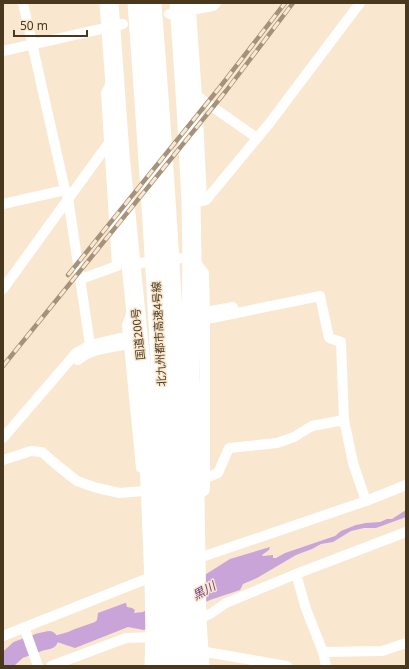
<svg xmlns="http://www.w3.org/2000/svg" width="409" height="669" viewBox="0 0 409 669" font-family="'Noto Sans','Noto Sans JP',sans-serif">
<style>
.water{fill:#c9a4d9}
.lines{fill:none;stroke-linecap:round;stroke-linejoin:round}
.river{stroke:#c9a4d9;stroke-width:18}
.street{stroke:#fff;stroke-width:10}
.highway{stroke:#fff;stroke-width:19}
.rail-casing{stroke:#a4927a;stroke-width:4.5}
.rail{stroke:#f9e7cf;stroke-width:3;stroke-dasharray:9;stroke-linecap:butt}
.labels{text-anchor:middle;stroke-width:3;stroke-linejoin:round;paint-order:stroke}
.street-label{font-size:11px;fill:#49371e;stroke:#f9e7cf}
.water-label{font-size:12px;font-style:italic;fill:#693a7b;stroke:#f9e7cf}
</style>
<rect width="100%" height="100%" fill="#f9e7cf"/>
<path class="water" d="M 406,510 L 406,517 L 376,528 L 364,528 L 351,531 L 333,542 L 321,544 L 312,549 L 296,555 L 257,578 L 243,584 L 240,590 L 210,600 L 144,630 L 128,627 L 75,648 L 60,643 L 51,641 L 34,646 L 33,642 L 68,632 L 75,629 L 95,622 L 97,620 L 98,613 L 125,603 L 126,603 L 127,607 L 132,608 L 135,610 L 134,613 L 143,612 L 192,583 L 230,559 L 270,547 L 269,550 L 262,555 L 263,556 L 273,555 L 273,558 L 276,558 L 285,553 L 335,536 L 341,531 L 356,525 L 366,523 L 380,522 L 387,519 L 392,519 Z"/>
<g class="lines">
<path class="river" d="M 3,664 L 18,650 L 40,642 L 49,640"/>
<g class="street">
<path d="M 23,3 L 65,190 L 68,198 L 90,345"/>
<path d="M 189,3 L 191,11 L 197,96 L 202,201"/>
<path d="M 169,14 L 213,6 L 216,3"/>
<path d="M 3,51 L 123,24"/>
<path d="M 197,96 L 257,138"/>
<path d="M 191,203 L 206,200 L 268,125 L 360,3"/>
<path d="M 3,204 L 65,190"/>
<path d="M 130,264 L 192,257 L 204,273 L 205,312 L 205,490 L 195,498"/>
<path d="M 81,279 L 117,266 L 106,93 L 112,81"/>
<path d="M 3,289 L 108,144"/>
<path d="M 132,312 L 127,325 L 141,468"/>
<path d="M 205,312 L 233,307"/>
<path d="M 212,318 L 320,296 L 329,338 L 341,342 L 344,420 L 353,463 L 366,501"/>
<path d="M 78,360 C 90,349 113,347 129,344"/>
<path d="M 3,438 L 76,353 L 90,345 L 120,338"/>
<path d="M 3,460 L 31,451 L 42,452 L 58,466 L 77,481 L 97,488 L 120,493 L 143,491"/>
<path d="M 205,478 L 218,473 L 229,448 L 277,443 L 294,437 L 312,426 L 344,420"/>
<path d="M 193,560 L 366,501 L 406,485"/>
<path d="M 296,574 L 306,609 L 323,652 L 326,666"/>
<path d="M 195,621 L 210,614 L 226,603 L 296,574 L 406,532"/>
<path d="M 24,627 L 38,666"/>
<path d="M 3,636 L 156,575"/>
<path d="M 200,651 L 287,666"/>
<path d="M 323,652 L 382,651 L 406,643"/>
<path d="M 51,666 L 126,638 L 155,637 L 158,636"/>
</g>
<g class="highway">
<path d="M 109,3 L 120,154 L 148,434 L 154,582 L 155,637 L 154,666"/>
<path d="M 137,3 C 153,224 168,445 169,666"/>
<path d="M 152,3 C 169,224 183,445 184,666"/>
<path d="M 179,3 L 186,107 L 191,203 L 192,257 L 190,376 L 195,498 L 197,620 L 200,666"/>
</g>
<g class="rail-casing">
<g id="rail">
<path d="M 68,275 L 220,87 L 285,3"/>
<path d="M 3,366 L 226,91 L 293,3"/>
</g>
</g>
<use href="#rail" class="rail"/>
</g>
<g class="labels">
<g class="street-label">
<text transform="translate(138 334) rotate(-96)" y="4">国道200号</text>
<text transform="translate(159 334) rotate(-93)" y="4">北九州都市高速4号線</text>
</g>
<g class="water-label">
<text transform="translate(204 591) rotate(-29)" y="4">黒川</text>
</g>
</g>
<rect width="409" height="669" fill="none" stroke="#49371e" stroke-width="8"/>
<path d="M14 30v6h73v-6" fill="none" stroke="#49371e" stroke-width="2"/>
<text x="20" y="30" font-size="12" fill="#49371e" stroke="#f9e7cf" stroke-width="3" paint-order="stroke">50 m</text>
</svg>
